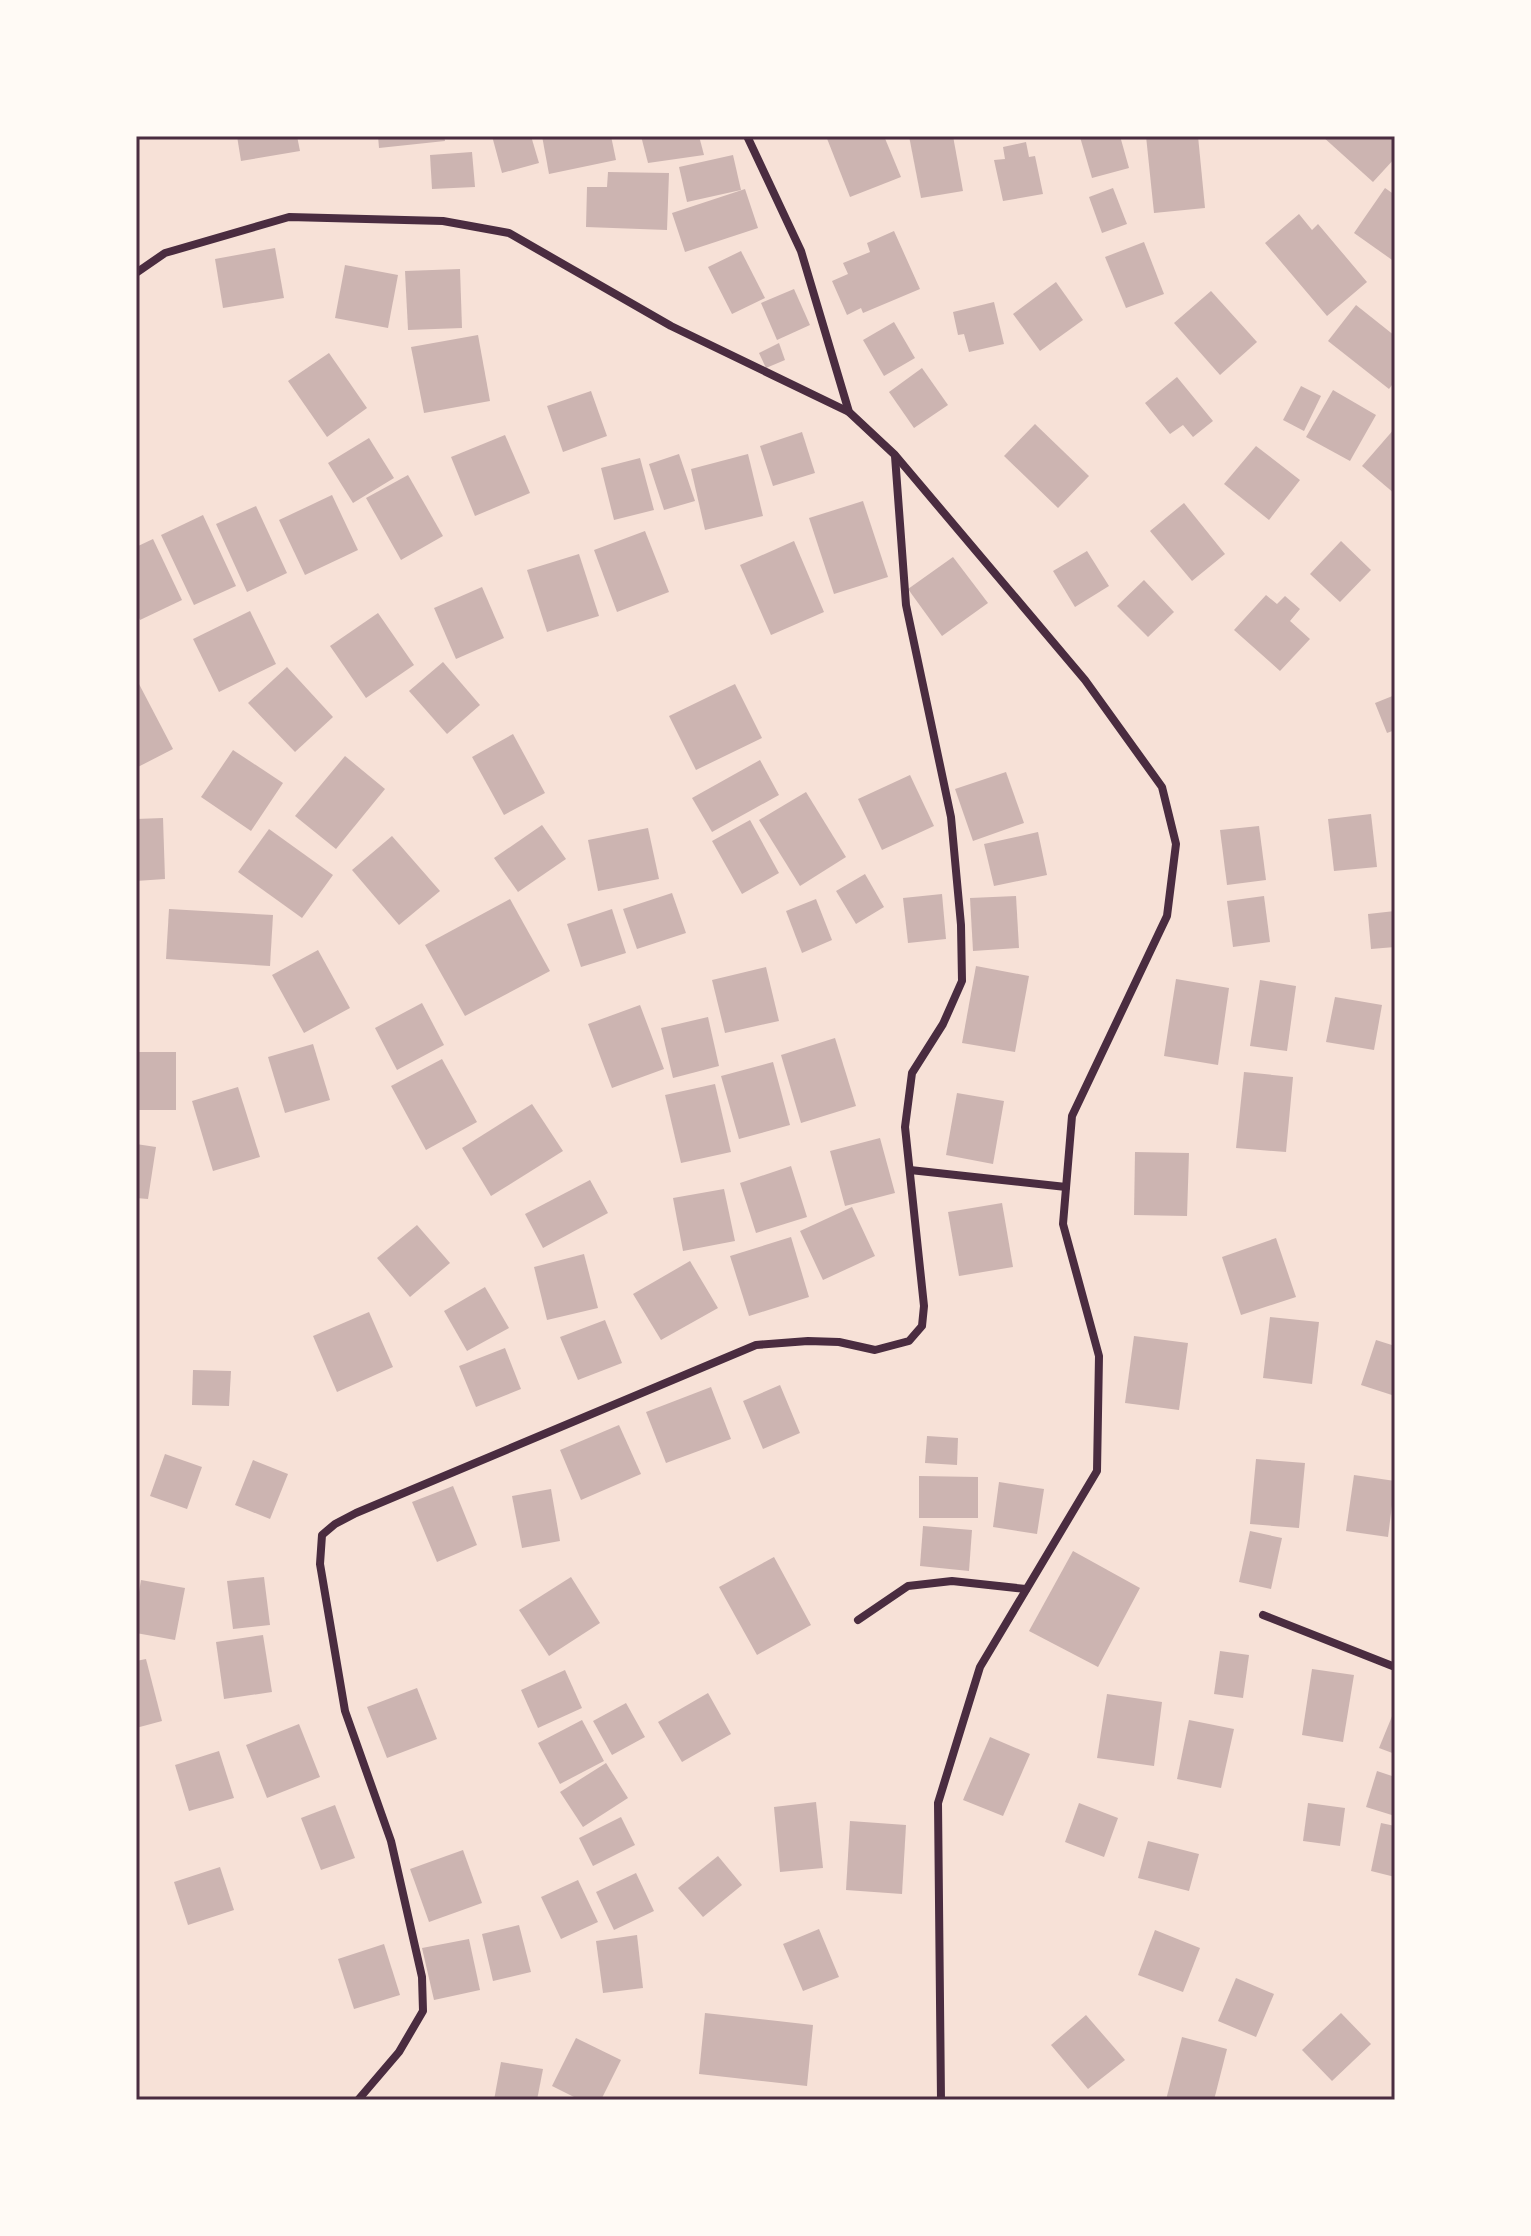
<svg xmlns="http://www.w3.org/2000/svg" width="1531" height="2236" viewBox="0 0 1531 2236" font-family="'Exo 2',sans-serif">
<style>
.building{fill:#ccb4b1}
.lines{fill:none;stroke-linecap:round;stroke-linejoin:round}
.minor{stroke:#4a2c40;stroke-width:8}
.neatline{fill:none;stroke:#4a2c40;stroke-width:3}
</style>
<rect width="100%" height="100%" fill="#f7e1d7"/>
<g class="building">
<path d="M 237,136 L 297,136 L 300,151 L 241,161 Z"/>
<path d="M 378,136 L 444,136 L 445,141 L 379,148 Z"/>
<path d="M 492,136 L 531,136 L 539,163 L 502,173 Z"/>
<path d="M 542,136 L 611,136 L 616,160 L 549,174 Z"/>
<path d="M 641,136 L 699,136 L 704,155 L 648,163 Z"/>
<path d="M 826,136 L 884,136 L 901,177 L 850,197 Z"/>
<path d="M 909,136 L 953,136 L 963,191 L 921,198 Z"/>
<path d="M 1120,136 L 1129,168 L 1092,178 L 1080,137 Z"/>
<path d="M 1146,136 L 1198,136 L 1205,208 L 1154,213 Z"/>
<path d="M 1322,136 L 1395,136 L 1395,158 L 1373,182 Z"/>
<path d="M 1026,142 L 1029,157 L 1035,156 L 1043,194 L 1003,201 L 994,160 L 1005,159 L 1003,147 Z"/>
<path d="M 472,152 L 475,187 L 432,189 L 430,155 Z"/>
<path d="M 733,155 L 741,190 L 687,202 L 679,167 Z"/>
<path d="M 608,172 L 669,173 L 667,230 L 586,227 L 587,187 L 607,187 Z"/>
<path d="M 1113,188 L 1127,224 L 1102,233 L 1089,197 Z"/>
<path d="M 1385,188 L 1395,195 L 1395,262 L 1354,233 Z"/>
<path d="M 745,189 L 758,228 L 685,252 L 672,213 Z"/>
<path d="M 1299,214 L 1312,230 L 1318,224 L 1367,282 L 1327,316 L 1265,243 Z"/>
<path d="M 894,231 L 920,289 L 863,313 L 861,308 L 847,315 L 832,281 L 848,274 L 843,263 L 870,252 L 867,243 Z"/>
<path d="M 1144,242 L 1164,294 L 1126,308 L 1105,257 Z"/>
<path d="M 275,248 L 284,298 L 223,308 L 215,259 Z"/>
<path d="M 741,251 L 765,298 L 732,314 L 708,267 Z"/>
<path d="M 345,265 L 398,275 L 388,328 L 335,318 Z"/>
<path d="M 460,269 L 462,328 L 408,330 L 405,271 Z"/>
<path d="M 1056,282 L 1083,320 L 1040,351 L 1013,314 Z"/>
<path d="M 794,289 L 810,325 L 777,340 L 761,303 Z"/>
<path d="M 1211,291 L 1257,342 L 1220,375 L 1174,323 Z"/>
<path d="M 994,302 L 1004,344 L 969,352 L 964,334 L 958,335 L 953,312 Z"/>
<path d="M 1356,305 L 1395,336 L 1395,381 L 1389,389 L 1328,341 Z"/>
<path d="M 894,322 L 915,358 L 884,376 L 863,340 Z"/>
<path d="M 478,335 L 490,401 L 424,413 L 411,347 Z"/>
<path d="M 779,343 L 785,360 L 766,368 L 759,353 Z"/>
<path d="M 329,353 L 367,408 L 327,437 L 288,381 Z"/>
<path d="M 922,368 L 948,405 L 914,428 L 889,392 Z"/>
<path d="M 1177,377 L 1213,421 L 1193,437 L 1183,425 L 1170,434 L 1145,403 Z"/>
<path d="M 1301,386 L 1321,396 L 1304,431 L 1283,420 Z"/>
<path d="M 1333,390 L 1376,415 L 1350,461 L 1306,437 Z"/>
<path d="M 591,391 L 607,436 L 563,452 L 547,406 Z"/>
<path d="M 1035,424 L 1089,476 L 1058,508 L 1004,456 Z"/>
<path d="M 1395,428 L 1395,494 L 1362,466 Z"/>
<path d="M 802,432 L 815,473 L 773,486 L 760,446 Z"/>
<path d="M 505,435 L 530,493 L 475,516 L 451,457 Z"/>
<path d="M 369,438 L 394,478 L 353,503 L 328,463 Z"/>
<path d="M 1256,446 L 1300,480 L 1269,520 L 1224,484 Z"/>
<path d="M 679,454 L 695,501 L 664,510 L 649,464 Z"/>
<path d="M 748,454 L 763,516 L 705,530 L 691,469 Z"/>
<path d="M 640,458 L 654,510 L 614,520 L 601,468 Z"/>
<path d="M 408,475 L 443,536 L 401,560 L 366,498 Z"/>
<path d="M 332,495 L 358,550 L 305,575 L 279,520 Z"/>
<path d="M 863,501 L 888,577 L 834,594 L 809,518 Z"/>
<path d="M 1184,503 L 1225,554 L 1192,581 L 1150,531 Z"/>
<path d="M 256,506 L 287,573 L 247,592 L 216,524 Z"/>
<path d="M 203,515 L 236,586 L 194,605 L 161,535 Z"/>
<path d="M 645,531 L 669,592 L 617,612 L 594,550 Z"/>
<path d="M 153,539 L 182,600 L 140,620 L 136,612 L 136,547 Z"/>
<path d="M 794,541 L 824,612 L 771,635 L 740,565 Z"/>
<path d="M 1341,541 L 1371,570 L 1340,602 L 1310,574 Z"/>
<path d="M 1087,551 L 1109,586 L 1075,607 L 1053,571 Z"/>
<path d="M 579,554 L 599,616 L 547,632 L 527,570 Z"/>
<path d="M 953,557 L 988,603 L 942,636 L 908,589 Z"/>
<path d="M 1144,580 L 1174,612 L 1148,637 L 1117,606 Z"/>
<path d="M 482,587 L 504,638 L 456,659 L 434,608 Z"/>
<path d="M 1266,595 L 1277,604 L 1285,596 L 1300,609 L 1290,621 L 1310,639 L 1280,671 L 1234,630 Z"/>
<path d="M 250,611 L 276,664 L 219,692 L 193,639 Z"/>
<path d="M 378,613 L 414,665 L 366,698 L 330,646 Z"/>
<path d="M 443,662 L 480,705 L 447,734 L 409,691 Z"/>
<path d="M 287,667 L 333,717 L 295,752 L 248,703 Z"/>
<path d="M 139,684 L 173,749 L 136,768 L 136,685 Z"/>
<path d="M 735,684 L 762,738 L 696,770 L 669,716 Z"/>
<path d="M 1395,695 L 1395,730 L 1387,733 L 1375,703 Z"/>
<path d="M 513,734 L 545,793 L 504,815 L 472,757 Z"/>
<path d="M 233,750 L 283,783 L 251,831 L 201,797 Z"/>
<path d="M 345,756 L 385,789 L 336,849 L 295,816 Z"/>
<path d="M 760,760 L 779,795 L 712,832 L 692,798 Z"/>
<path d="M 1006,772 L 1024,823 L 973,841 L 955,789 Z"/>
<path d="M 910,775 L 934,826 L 882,850 L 858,799 Z"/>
<path d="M 806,792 L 846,857 L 800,886 L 759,820 Z"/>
<path d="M 1371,814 L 1377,867 L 1334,871 L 1328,819 Z"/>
<path d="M 163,818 L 165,879 L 136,881 L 136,819 Z"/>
<path d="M 750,820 L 779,873 L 742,894 L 712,841 Z"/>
<path d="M 542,825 L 566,859 L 518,892 L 494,858 Z"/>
<path d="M 1259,826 L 1266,880 L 1227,885 L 1220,830 Z"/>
<path d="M 648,828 L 659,879 L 598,891 L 588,840 Z"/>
<path d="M 269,829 L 333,875 L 302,918 L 238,872 Z"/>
<path d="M 1038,832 L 1047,875 L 994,886 L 984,844 Z"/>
<path d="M 392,836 L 440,891 L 399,925 L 352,870 Z"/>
<path d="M 865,874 L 884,907 L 856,924 L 836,891 Z"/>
<path d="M 672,893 L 686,933 L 637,949 L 623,909 Z"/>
<path d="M 942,894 L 946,939 L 908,943 L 903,898 Z"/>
<path d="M 1016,896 L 1019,948 L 973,951 L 970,898 Z"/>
<path d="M 1264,896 L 1270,942 L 1233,947 L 1227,901 Z"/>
<path d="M 510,899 L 550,971 L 465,1016 L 425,945 Z"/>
<path d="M 816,899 L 832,940 L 802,953 L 786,911 Z"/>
<path d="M 169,909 L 273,915 L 270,966 L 166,959 Z"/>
<path d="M 612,909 L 626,953 L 581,967 L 567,924 Z"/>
<path d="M 1395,911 L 1395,947 L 1371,949 L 1368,914 Z"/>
<path d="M 318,950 L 350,1008 L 304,1033 L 272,975 Z"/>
<path d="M 976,966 L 1029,976 L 1015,1052 L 962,1043 Z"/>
<path d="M 766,967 L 779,1021 L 725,1033 L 712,980 Z"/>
<path d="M 1176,979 L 1229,988 L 1218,1065 L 1164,1056 Z"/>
<path d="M 1260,980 L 1296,986 L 1287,1051 L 1250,1046 Z"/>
<path d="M 1335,997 L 1382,1005 L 1374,1050 L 1326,1042 Z"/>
<path d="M 422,1003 L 444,1045 L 397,1070 L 375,1028 Z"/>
<path d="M 640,1005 L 664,1069 L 612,1088 L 588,1024 Z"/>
<path d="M 708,1017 L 719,1066 L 673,1078 L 661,1028 Z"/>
<path d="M 835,1038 L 856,1106 L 801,1123 L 781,1055 Z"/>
<path d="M 313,1044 L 330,1100 L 285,1113 L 268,1057 Z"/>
<rect x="136" y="1052" width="40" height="58"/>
<path d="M 442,1059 L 477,1122 L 426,1150 L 391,1086 Z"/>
<path d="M 773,1062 L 790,1125 L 739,1139 L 721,1076 Z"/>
<path d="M 1244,1072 L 1293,1077 L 1286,1152 L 1236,1148 Z"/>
<path d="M 715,1084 L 731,1152 L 681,1163 L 665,1095 Z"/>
<path d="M 238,1087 L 260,1157 L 213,1171 L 192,1101 Z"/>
<path d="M 957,1093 L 1004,1101 L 993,1164 L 946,1155 Z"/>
<path d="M 532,1104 L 563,1151 L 491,1196 L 462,1148 Z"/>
<path d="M 880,1138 L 895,1193 L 845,1206 L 830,1151 Z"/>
<path d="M 136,1144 L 156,1147 L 148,1199 L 136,1198 Z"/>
<path d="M 1135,1152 L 1189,1153 L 1187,1216 L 1134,1215 Z"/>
<path d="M 791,1166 L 807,1217 L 756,1233 L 740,1183 Z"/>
<path d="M 590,1180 L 608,1213 L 543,1248 L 525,1214 Z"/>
<path d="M 724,1189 L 735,1241 L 683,1251 L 673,1198 Z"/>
<path d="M 1002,1203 L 1013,1267 L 959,1276 L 948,1212 Z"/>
<path d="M 852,1207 L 875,1256 L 823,1280 L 800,1231 Z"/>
<path d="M 417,1225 L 450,1263 L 410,1297 L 377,1258 Z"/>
<path d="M 791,1237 L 809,1297 L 749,1316 L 730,1256 Z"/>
<path d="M 1276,1238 L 1296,1297 L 1241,1315 L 1222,1257 Z"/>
<path d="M 584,1254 L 598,1308 L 547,1320 L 534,1267 Z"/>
<path d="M 690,1261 L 718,1308 L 661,1340 L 633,1294 Z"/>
<path d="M 485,1287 L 509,1328 L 467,1351 L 444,1311 Z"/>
<path d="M 369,1312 L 393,1367 L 337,1392 L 313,1336 Z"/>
<path d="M 1270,1317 L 1319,1322 L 1312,1384 L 1263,1378 Z"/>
<path d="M 605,1320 L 622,1363 L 578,1380 L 560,1337 Z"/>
<path d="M 1134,1336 L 1188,1343 L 1179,1410 L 1125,1403 Z"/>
<path d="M 1376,1340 L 1395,1346 L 1395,1396 L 1361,1385 Z"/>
<path d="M 505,1348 L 521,1389 L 476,1407 L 459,1366 Z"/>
<path d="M 193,1370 L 231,1371 L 229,1406 L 192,1405 Z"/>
<path d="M 780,1385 L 800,1433 L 763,1449 L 743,1401 Z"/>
<path d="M 711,1387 L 731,1439 L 666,1463 L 646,1412 Z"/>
<path d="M 619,1425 L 641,1474 L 581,1500 L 560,1450 Z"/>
<path d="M 927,1436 L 958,1438 L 957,1465 L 925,1463 Z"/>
<path d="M 165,1454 L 202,1467 L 187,1509 L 150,1496 Z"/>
<path d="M 1256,1459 L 1305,1463 L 1299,1528 L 1250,1524 Z"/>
<path d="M 253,1460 L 288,1474 L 270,1519 L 235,1505 Z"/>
<path d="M 1354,1475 L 1395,1481 L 1388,1537 L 1346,1531 Z"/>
<path d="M 919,1476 L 978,1477 L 978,1518 L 919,1518 Z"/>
<path d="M 999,1482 L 1044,1489 L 1037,1534 L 993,1527 Z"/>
<path d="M 453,1486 L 477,1545 L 437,1562 L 412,1502 Z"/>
<path d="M 551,1489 L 560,1541 L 522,1548 L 512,1496 Z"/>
<path d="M 923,1526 L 972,1530 L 969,1571 L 920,1566 Z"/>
<path d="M 1250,1531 L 1282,1538 L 1271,1589 L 1239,1582 Z"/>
<path d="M 1073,1551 L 1140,1588 L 1098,1667 L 1029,1631 Z"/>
<path d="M 774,1557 L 811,1625 L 757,1655 L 719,1587 Z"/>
<path d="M 264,1577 L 270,1625 L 233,1629 L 227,1581 Z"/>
<path d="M 571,1577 L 600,1623 L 549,1656 L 519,1610 Z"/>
<path d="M 141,1580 L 185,1588 L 175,1640 L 136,1633 L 136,1610 Z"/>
<path d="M 263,1635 L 272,1692 L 224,1699 L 216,1642 Z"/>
<path d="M 1220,1651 L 1249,1655 L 1243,1698 L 1214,1694 Z"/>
<path d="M 146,1659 L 162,1721 L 136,1728 L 136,1661 Z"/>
<path d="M 1312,1669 L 1354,1675 L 1343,1742 L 1302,1735 Z"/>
<path d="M 565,1670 L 582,1708 L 538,1728 L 521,1690 Z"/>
<path d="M 417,1688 L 437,1739 L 387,1758 L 367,1707 Z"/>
<path d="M 708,1693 L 731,1734 L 682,1762 L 658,1722 Z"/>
<path d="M 1107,1694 L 1162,1702 L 1154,1766 L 1097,1758 Z"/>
<path d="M 626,1703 L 645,1737 L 612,1755 L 593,1721 Z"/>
<path d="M 1395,1709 L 1395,1754 L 1379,1748 Z"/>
<path d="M 582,1720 L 604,1761 L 560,1784 L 538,1743 Z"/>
<path d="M 1189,1720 L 1234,1729 L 1221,1788 L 1177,1779 Z"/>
<path d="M 299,1724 L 320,1777 L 267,1798 L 246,1745 Z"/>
<path d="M 990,1737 L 1030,1754 L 1003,1816 L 963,1800 Z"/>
<path d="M 219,1751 L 234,1798 L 189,1811 L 175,1765 Z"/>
<path d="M 606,1763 L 628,1798 L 583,1827 L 560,1792 Z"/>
<path d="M 1377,1771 L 1395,1777 L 1395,1816 L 1366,1807 Z"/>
<path d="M 816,1802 L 823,1868 L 780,1872 L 774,1807 Z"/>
<path d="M 1079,1803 L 1118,1818 L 1104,1857 L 1065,1842 Z"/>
<path d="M 1308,1803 L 1345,1808 L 1340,1846 L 1303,1841 Z"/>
<path d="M 335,1805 L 355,1858 L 321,1870 L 301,1818 Z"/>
<path d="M 621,1817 L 635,1845 L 593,1866 L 579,1838 Z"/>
<path d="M 850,1821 L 906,1825 L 902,1894 L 846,1890 Z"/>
<path d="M 1381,1823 L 1395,1826 L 1395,1877 L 1371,1871 Z"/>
<path d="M 1148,1841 L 1199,1854 L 1189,1891 L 1138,1878 Z"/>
<path d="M 463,1850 L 482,1903 L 429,1922 L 410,1869 Z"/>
<path d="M 718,1856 L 742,1885 L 703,1917 L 678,1888 Z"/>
<path d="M 220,1867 L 234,1910 L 188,1925 L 174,1882 Z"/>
<path d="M 636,1873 L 654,1911 L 614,1930 L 596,1892 Z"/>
<path d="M 578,1880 L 598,1922 L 561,1939 L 541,1897 Z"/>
<path d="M 519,1925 L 531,1972 L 493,1981 L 482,1934 Z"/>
<path d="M 819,1929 L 839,1977 L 803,1991 L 783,1944 Z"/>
<path d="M 1155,1930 L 1200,1948 L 1183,1992 L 1138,1975 Z"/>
<path d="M 637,1935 L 643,1988 L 603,1993 L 596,1941 Z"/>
<path d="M 469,1939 L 480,1990 L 434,2000 L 422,1948 Z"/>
<path d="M 384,1944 L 400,1995 L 354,2009 L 338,1959 Z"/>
<path d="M 1236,1978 L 1274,1994 L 1256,2037 L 1218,2021 Z"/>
<path d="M 705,2013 L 813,2025 L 807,2086 L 699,2074 Z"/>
<path d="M 1341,2013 L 1371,2044 L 1332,2081 L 1302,2050 Z"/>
<path d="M 1086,2015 L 1125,2060 L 1088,2089 L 1051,2045 Z"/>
<path d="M 1182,2037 L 1227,2049 L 1214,2100 L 1166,2100 Z"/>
<path d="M 576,2038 L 621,2060 L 601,2100 L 580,2100 L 552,2086 Z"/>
<path d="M 501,2062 L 543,2069 L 537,2100 L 494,2100 Z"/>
</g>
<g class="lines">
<g class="minor">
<path d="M 747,136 L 801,251 L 849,412 L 895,455 L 1085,680 L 1162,787 L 1176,844 L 1167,916 L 1072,1116 L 1063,1224 L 1099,1356 L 1097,1471 L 980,1667 L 938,1803 L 941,2100"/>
<path d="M 136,273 L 165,253 L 289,217 L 443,221 L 509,233 L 671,326 L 849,412"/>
<path d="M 910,1170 L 1066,1187"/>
<path d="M 1263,1615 L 1395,1667"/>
<path d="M 858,1620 L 908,1586 L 952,1581 L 1026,1589"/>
<path d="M 358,2100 L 399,2052 L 423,2011 L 422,1977 L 391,1841 L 345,1711 L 320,1564 L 322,1535 L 335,1524 L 356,1513 L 756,1345 L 808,1341 L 839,1342 L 875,1350 L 909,1341 L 922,1326 L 924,1306 L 905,1127 L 912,1073 L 943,1024 L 962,981 L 961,925 L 951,817 L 906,605 L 895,456"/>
</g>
</g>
<rect width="1531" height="2236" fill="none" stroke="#fffaf5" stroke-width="276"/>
<rect x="138" y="138" width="1255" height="1960" class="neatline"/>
</svg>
